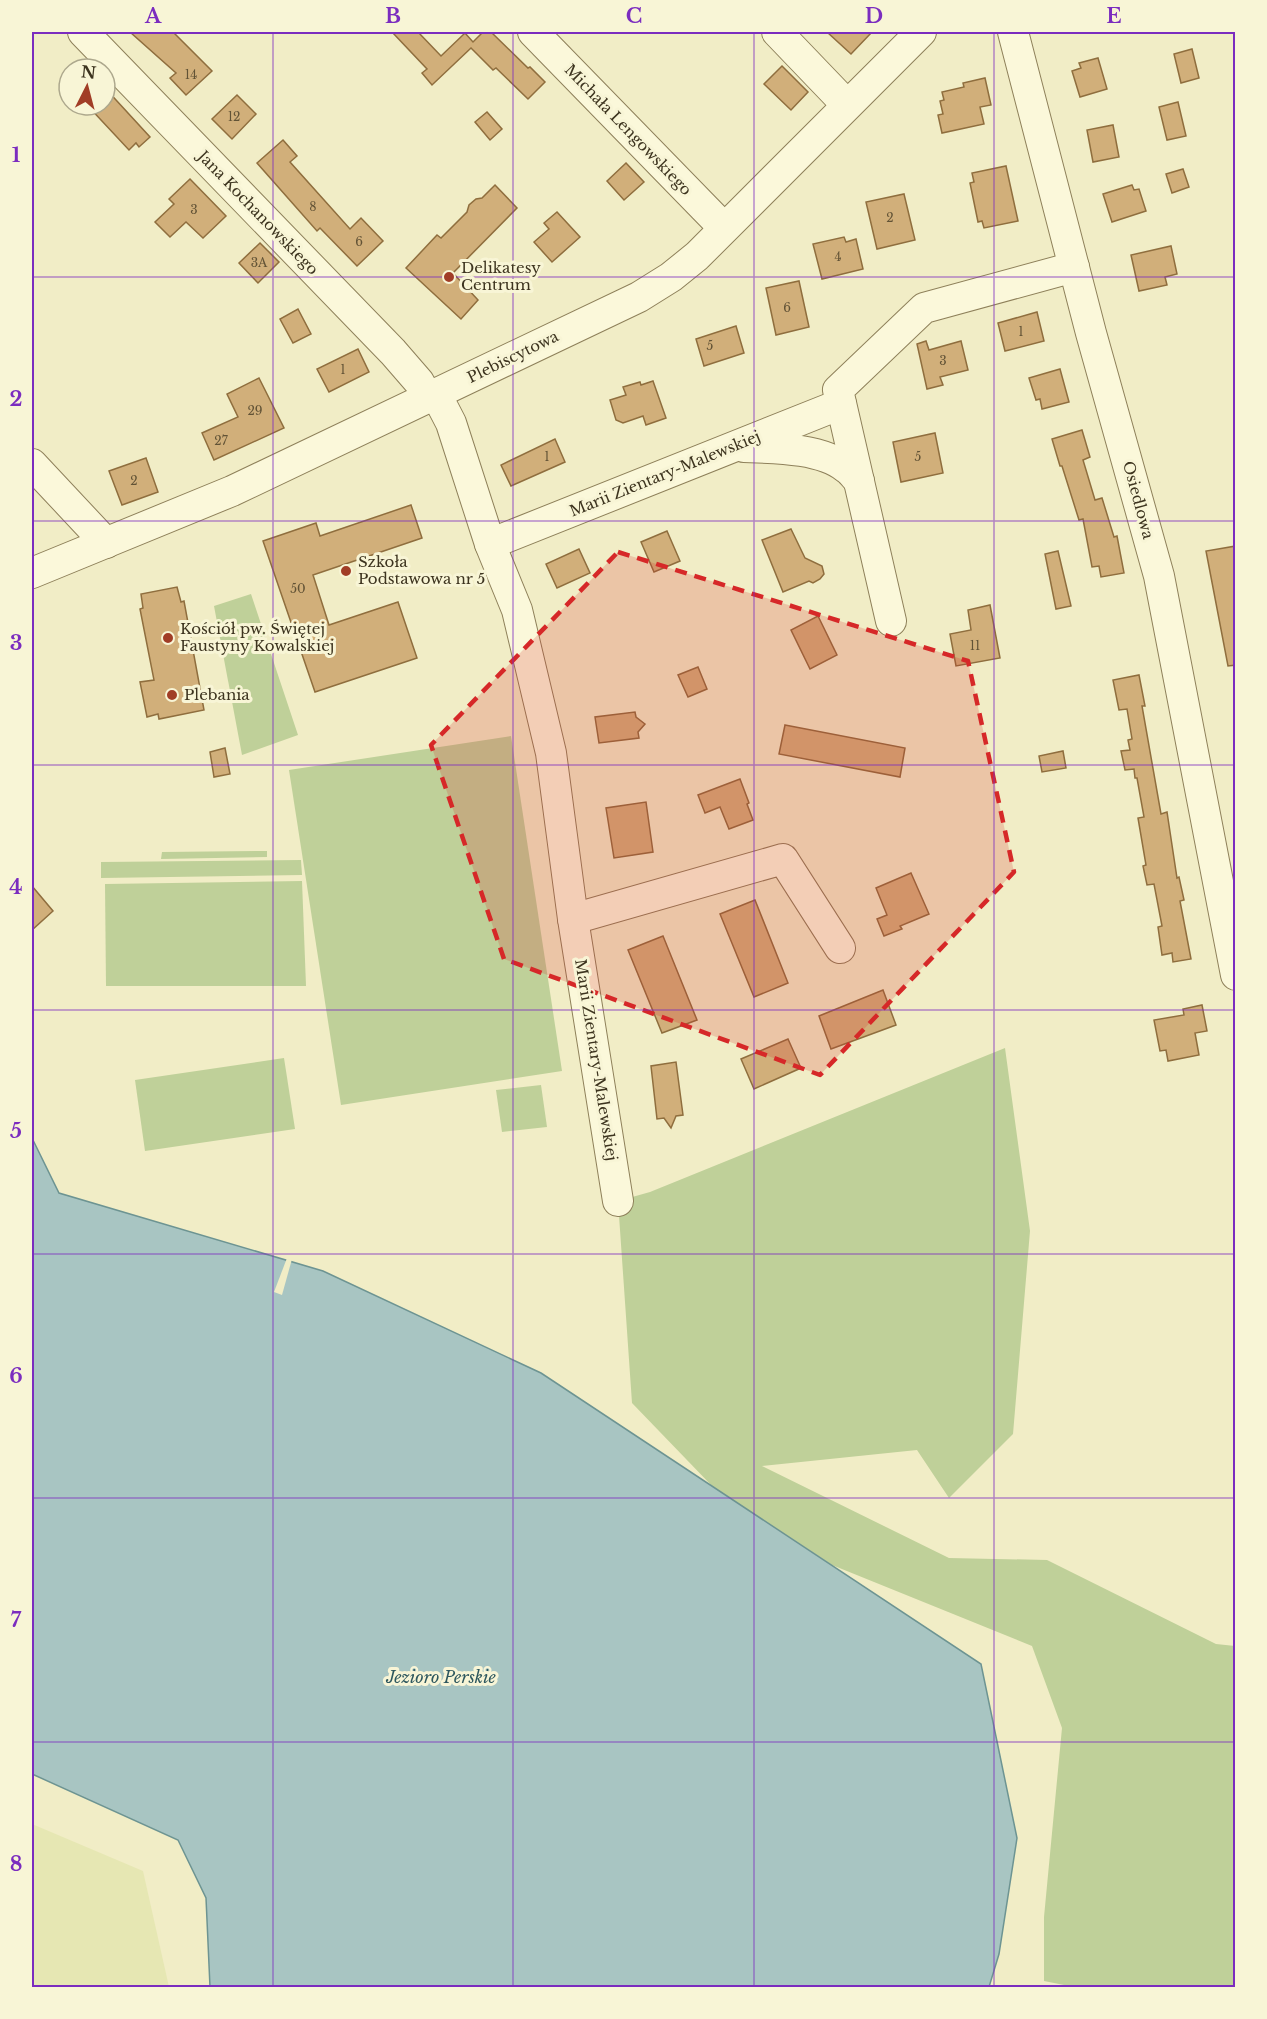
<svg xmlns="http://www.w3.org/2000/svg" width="1267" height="2019" viewBox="0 0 1267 2019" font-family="'Libre Baskerville',serif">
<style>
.farmland{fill:#e6e7b3}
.green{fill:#bfd099}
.water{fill:#a8c5c2;stroke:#6d9492;stroke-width:1.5}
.pier{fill:#f1edc6}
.building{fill:#d1af7a;stroke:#8f6e3e;stroke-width:1.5}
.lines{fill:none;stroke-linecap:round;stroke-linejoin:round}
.minor-casing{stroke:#8e805a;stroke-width:32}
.minor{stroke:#fbf8da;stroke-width:30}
.marked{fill:#d62828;fill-opacity:0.2;stroke:#d62828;stroke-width:4.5;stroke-dasharray:12 8;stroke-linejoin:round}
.grid{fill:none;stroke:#7b2cbf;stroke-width:1.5;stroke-opacity:0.55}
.poi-dot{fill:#a13d26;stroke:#f8f5d6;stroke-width:2}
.labels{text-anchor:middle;stroke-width:6;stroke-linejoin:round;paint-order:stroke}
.number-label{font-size:12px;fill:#625336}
.street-label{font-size:15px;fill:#3d341f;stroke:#f8f5d6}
.poi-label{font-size:15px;fill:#3d341f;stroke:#f8f5d6;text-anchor:start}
.water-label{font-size:16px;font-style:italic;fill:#2d575e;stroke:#f8f5d6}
.neatline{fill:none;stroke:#7b2cbf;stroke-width:2}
.grid-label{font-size:20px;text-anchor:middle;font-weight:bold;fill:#7b2cbf}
</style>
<rect width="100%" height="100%" fill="#f1edc6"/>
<path class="farmland" d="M 32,1824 L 143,1871 L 169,1987 L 32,1987 Z"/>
<g class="green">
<path d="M 251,594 L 298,735 L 242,755 L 214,606 Z"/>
<path d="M 511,736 L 562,1071 L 341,1105 L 289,770 Z"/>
<path d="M 267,851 L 267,857 L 161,859 L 162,852 Z"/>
<path d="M 301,860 L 302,875 L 101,878 L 101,862 Z"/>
<path d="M 302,881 L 306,986 L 106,986 L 105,884 Z"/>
<path d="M 1005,1048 L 1030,1231 L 1013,1434 L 949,1498 L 917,1450 L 762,1466 L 949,1558 L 1047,1560 L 1216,1644 L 1235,1646 L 1235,1987 L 1079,1988 L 1044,1981 L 1044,1917 L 1062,1728 L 1032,1646 L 832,1565 L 713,1487 L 632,1403 L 618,1201 L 650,1192 Z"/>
<path d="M 284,1058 L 295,1129 L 145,1151 L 135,1080 Z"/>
<path d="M 541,1085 L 547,1127 L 502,1132 L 496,1090 Z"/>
</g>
<path class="water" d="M 32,1138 L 59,1193 L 323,1271 L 541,1373 L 981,1664 L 1017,1838 L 999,1954 L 989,1987 L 210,1987 L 206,1898 L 178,1840 L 32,1774 Z"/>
<path class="pier" d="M 287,1258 L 292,1259 L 282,1295 L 274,1292 Z"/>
<g class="building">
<path d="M 130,32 L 173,32 L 212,71 L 186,95 L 170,78 L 176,73 Z"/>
<path d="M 392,32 L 418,32 L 441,56 L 465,33 L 473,42 L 483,32 L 491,32 L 528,68 L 530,67 L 545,82 L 528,99 L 496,68 L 493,70 L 471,48 L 432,85 L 422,73 L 427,69 Z"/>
<path d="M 827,32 L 872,32 L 851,54 Z"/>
<path d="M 1192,49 L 1199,78 L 1181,83 L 1174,54 Z"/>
<path d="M 1098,58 L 1107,89 L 1080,97 L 1072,71 L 1081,68 L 1079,63 Z"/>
<path d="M 782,66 L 808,92 L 791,110 L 764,84 Z"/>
<path d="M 985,78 L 991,105 L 980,107 L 984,124 L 942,133 L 938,115 L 943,114 L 940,101 L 944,100 L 942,92 L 964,87 L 963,83 Z"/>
<path d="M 105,88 L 150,137 L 139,147 L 136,143 L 129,150 L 87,105 L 105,105 Z"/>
<path d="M 237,95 L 256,114 L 232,139 L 212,119 Z"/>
<path d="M 1178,102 L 1186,136 L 1167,140 L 1159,107 Z"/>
<path d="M 487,112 L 502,129 L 490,140 L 475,122 Z"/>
<path d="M 1113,125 L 1119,157 L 1093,162 L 1087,130 Z"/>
<path d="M 283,140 L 297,156 L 290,162 L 350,229 L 361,218 L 383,241 L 357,266 L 320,228 L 317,231 L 257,163 Z"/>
<path d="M 626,163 L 644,182 L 624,200 L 607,181 Z"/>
<path d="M 1006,166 L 1018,221 L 984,228 L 982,221 L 978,222 L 970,183 L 974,182 L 972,173 Z"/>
<path d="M 1183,169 L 1189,187 L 1172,193 L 1166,174 Z"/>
<path d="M 190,179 L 226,216 L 203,238 L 186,222 L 170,237 L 155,222 L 174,204 L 169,199 Z"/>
<path d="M 495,185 L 517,208 L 453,273 L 478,300 L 461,319 L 406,268 L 437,235 L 441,238 L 467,212 L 469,205 L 476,199 L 482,198 Z"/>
<path d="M 1132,185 L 1134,190 L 1139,189 L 1146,211 L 1112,222 L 1103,194 Z"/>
<path d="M 904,194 L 915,240 L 877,249 L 866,202 Z"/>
<path d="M 557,212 L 580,237 L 552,262 L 534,242 L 549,229 L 544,223 Z"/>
<path d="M 844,237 L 846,242 L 856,239 L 863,269 L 822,279 L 813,244 Z"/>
<path d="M 260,243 L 279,262 L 258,283 L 239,263 Z"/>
<path d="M 1171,246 L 1177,274 L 1165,277 L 1167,285 L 1139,291 L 1131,255 Z"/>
<path d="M 799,281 L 809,327 L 776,335 L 766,288 Z"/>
<path d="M 298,309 L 311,334 L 293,343 L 280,319 Z"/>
<path d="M 1037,312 L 1044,341 L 1005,351 L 998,323 Z"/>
<path d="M 736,326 L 744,353 L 704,366 L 696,339 Z"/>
<path d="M 926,341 L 929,350 L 961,341 L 968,370 L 940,377 L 943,385 L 927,389 L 917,344 Z"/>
<path d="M 358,349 L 369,372 L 329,392 L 317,369 Z"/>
<path d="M 1060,369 L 1069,402 L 1042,409 L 1040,399 L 1036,400 L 1029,378 Z"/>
<path d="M 259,378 L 284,428 L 214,460 L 202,433 L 238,417 L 227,394 Z"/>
<path d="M 653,381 L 666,418 L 646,425 L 643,416 L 623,423 L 616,420 L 610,400 L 626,395 L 623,387 L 640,382 L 641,385 Z"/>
<path d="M 1082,430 L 1090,457 L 1083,460 L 1095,500 L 1102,498 L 1114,537 L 1117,536 L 1124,573 L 1101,577 L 1099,566 L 1092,567 L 1083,519 L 1079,520 L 1062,466 L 1060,466 L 1052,439 Z"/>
<path d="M 935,433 L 943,473 L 901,482 L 893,442 Z"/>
<path d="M 555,439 L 565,462 L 511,486 L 501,465 Z"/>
<path d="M 146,458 L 158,492 L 122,505 L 109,471 Z"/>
<path d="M 411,505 L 422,538 L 313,575 L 329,625 L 398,602 L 417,658 L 315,692 L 263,541 L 316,523 L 320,536 Z"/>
<path d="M 791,529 L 805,558 L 822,566 L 824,574 L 820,579 L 813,583 L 809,581 L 783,592 L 762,540 Z"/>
<path d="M 667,531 L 680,561 L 654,572 L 641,542 Z"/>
<path d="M 1236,546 L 1236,665 L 1228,666 L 1206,551 Z"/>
<path d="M 579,549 L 590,573 L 557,588 L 546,564 Z"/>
<path d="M 1058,551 L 1071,606 L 1056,609 L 1045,554 Z"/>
<path d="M 177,587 L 181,602 L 184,601 L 204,710 L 159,719 L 158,714 L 147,717 L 140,682 L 154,680 L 140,609 L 143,608 L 141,594 Z"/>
<path d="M 990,605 L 1000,658 L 956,666 L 950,634 L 971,630 L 968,610 Z"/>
<path d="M 818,616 L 837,655 L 810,669 L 791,630 Z"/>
<path d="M 698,667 L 707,689 L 688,697 L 678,675 Z"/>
<path d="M 1139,675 L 1145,706 L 1142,706 L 1161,814 L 1167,812 L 1177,878 L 1179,877 L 1184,900 L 1180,901 L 1191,959 L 1173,962 L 1172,953 L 1162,955 L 1158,927 L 1162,926 L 1154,884 L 1147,885 L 1143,866 L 1146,865 L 1138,818 L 1144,817 L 1137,778 L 1135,778 L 1134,769 L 1125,770 L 1121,751 L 1130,750 L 1128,740 L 1132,739 L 1127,709 L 1119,710 L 1113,680 Z"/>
<path d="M 635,712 L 636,717 L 645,724 L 638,732 L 639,738 L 599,743 L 595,717 Z"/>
<path d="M 785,725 L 905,748 L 900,777 L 779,754 Z"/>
<path d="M 225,748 L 230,774 L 214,777 L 210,752 Z"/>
<path d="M 1063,751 L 1066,768 L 1042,772 L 1039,756 Z"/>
<path d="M 740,779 L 749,803 L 747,804 L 753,820 L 729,829 L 720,807 L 705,813 L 698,795 Z"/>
<path d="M 646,802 L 653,852 L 614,858 L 606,808 Z"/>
<path d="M 911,873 L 929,914 L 900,926 L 902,929 L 884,936 L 877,919 L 887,915 L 876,888 Z"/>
<path d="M 32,886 L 53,911 L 32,930 Z"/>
<path d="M 755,900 L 788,983 L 754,997 L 720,914 Z"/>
<path d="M 663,936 L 697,1020 L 662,1033 L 628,950 Z"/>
<path d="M 883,990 L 896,1025 L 831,1049 L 819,1016 Z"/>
<path d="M 1202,1005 L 1207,1031 L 1195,1033 L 1199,1055 L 1168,1061 L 1166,1050 L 1160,1051 L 1154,1020 L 1184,1015 L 1183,1009 Z"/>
<path d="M 788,1039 L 801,1068 L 754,1089 L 741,1059 Z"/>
<path d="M 676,1062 L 683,1115 L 676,1116 L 671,1128 L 664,1118 L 657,1119 L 651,1066 Z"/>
</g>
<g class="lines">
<g class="minor-casing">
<g id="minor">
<path d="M 83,32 L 393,352 L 419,382 L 428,398"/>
<path d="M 533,32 L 724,228"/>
<path d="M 777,32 L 847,105"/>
<path d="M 1013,32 L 1091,333 L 1159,576 L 1236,975"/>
<path d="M 436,394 L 451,423 L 490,544 L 517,610 L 551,753 L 573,919 L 618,1201"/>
<path d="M 744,447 C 774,448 822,448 846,468 C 851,471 855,477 859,481"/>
<path d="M 32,464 L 106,543"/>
<path d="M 490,544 L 841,404"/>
<path d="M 32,573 L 232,491 L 639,297 L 671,277 L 697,256 L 921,32"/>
<path d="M 891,621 L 838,390 L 924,308 L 1074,267"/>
<path d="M 573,919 L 783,859 L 840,948"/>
</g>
</g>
<use href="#minor" class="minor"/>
</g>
<path class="marked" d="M 618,552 L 968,661 L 1014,872 L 820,1075 L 504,959 L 431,745 Z"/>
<path class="grid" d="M 273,32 L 273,1988M 513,32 L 513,1988M 754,32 L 754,1988M 994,32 L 994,1988M 32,277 L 1236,277M 32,521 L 1236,521M 32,765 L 1236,765M 32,1010 L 1236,1010M 32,1254 L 1236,1254M 32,1498 L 1236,1498M 32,1742 L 1236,1742"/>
<g class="poi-dot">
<circle cx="449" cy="277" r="6"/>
<circle cx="346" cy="571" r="6"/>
<circle cx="168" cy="638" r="6"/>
<circle cx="172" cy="695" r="6"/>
</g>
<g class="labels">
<g class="number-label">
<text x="191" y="79">14</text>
<text x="234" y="121">12</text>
<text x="313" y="211">8</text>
<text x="194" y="214">3</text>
<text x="890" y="222">2</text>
<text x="359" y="246">6</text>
<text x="838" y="261">4</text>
<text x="259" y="267">3A</text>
<text x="787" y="312">6</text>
<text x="1021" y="336">1</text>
<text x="710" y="350">5</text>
<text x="943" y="365">3</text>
<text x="343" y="374">1</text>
<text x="255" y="415">29</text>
<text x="221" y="445">27</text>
<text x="547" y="461">1</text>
<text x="918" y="461">5</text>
<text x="134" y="485">2</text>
<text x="298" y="593">50</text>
<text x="975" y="650">11</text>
</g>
<g class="street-label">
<text transform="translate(628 130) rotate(46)" y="5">Michała Lengowskiego</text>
<text transform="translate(258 213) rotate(46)" y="5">Jana Kochanowskiego</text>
<text transform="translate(513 357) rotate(-26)" y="5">Plebiscytowa</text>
<text transform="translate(665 474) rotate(-22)" y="5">Marii Zientary-Malewskiej</text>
<text transform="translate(1138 500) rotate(75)" y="5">Osiedlowa</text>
<text transform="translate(596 1060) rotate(81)" y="5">Marii Zientary-Malewskiej</text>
</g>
<g class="poi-label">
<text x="461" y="273">Delikatesy<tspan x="461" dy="17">Centrum</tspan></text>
<text x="358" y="567">Szkoła<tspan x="358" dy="17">Podstawowa nr 5</tspan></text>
<text x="180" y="634">Kościół pw. Świętej<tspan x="180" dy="17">Faustyny Kowalskiej</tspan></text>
<text x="184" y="700">Plebania</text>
</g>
<g class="water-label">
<text x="441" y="1683">Jezioro Perskie</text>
</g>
</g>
<rect width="1267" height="2019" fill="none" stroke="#f8f5d6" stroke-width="66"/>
<g transform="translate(87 87) rotate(6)"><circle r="28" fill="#f8f5d6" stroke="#ada88d" stroke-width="1.5"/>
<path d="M0-4.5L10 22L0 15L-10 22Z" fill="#a13d26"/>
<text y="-9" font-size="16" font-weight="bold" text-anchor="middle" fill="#3d341f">N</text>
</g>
<rect x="33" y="33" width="1201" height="1953" class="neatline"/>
<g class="grid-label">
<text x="153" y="23">A</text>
<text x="393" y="23">B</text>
<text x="634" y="23">C</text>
<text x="874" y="23">D</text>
<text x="1114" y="23">E</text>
<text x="16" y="162">1</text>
<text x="16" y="406">2</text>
<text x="16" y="650">3</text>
<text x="16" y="894">4</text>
<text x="16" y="1138">5</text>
<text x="16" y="1383">6</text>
<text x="16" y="1627">7</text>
<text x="16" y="1871">8</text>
</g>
</svg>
